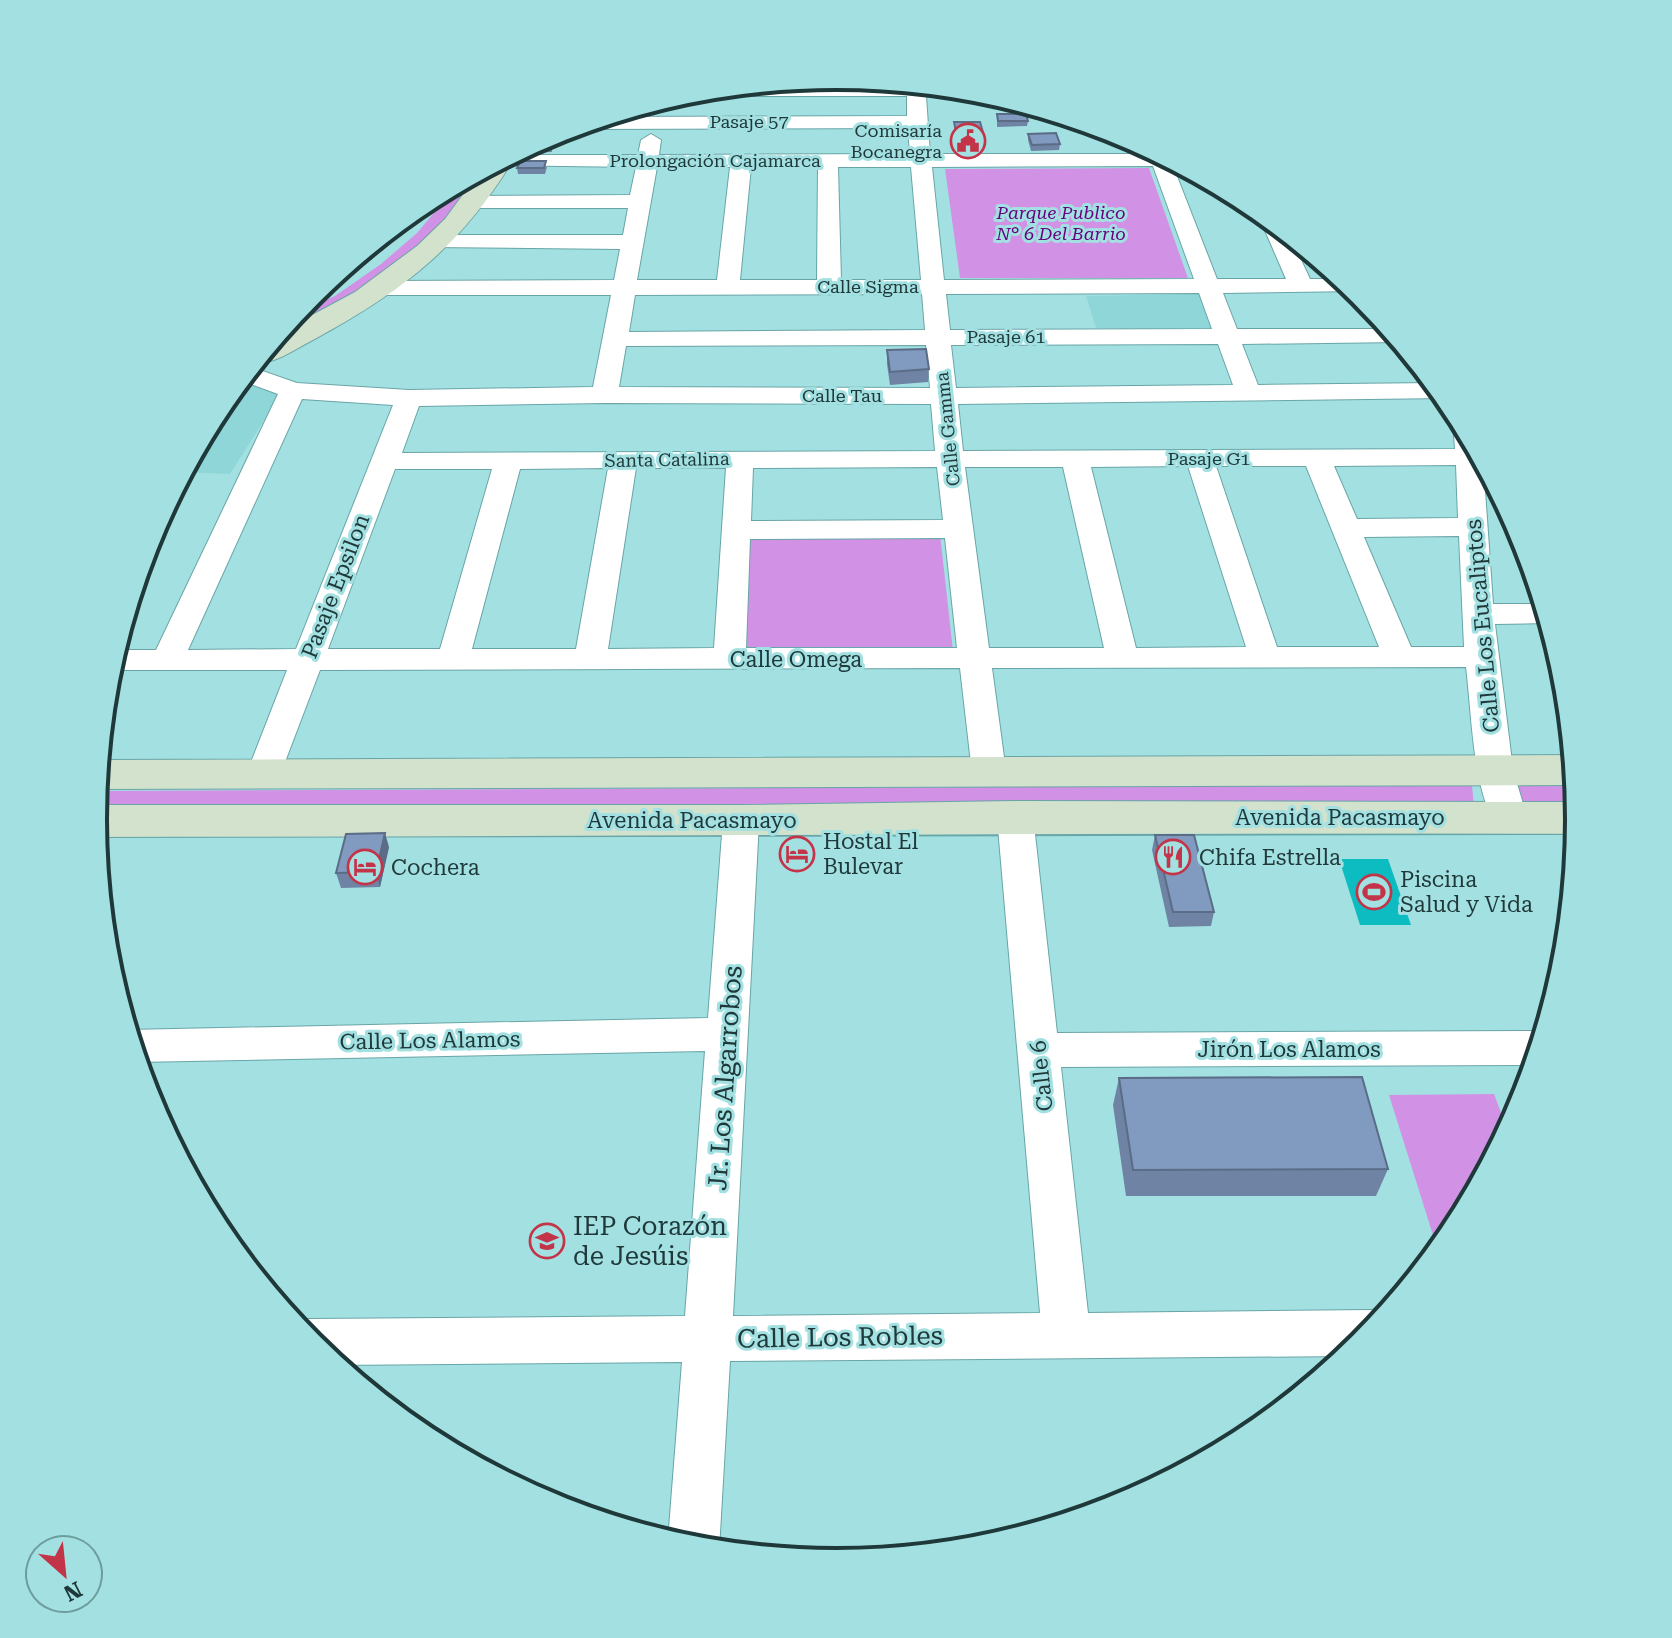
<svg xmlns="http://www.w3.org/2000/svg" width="1672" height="1638" viewBox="0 0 1672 1638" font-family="'Roboto Serif',serif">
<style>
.built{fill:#8ed6d7}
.green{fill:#d192e5}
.water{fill:#0cbcc0}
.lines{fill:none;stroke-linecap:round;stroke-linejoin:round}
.street-casing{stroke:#69a5a6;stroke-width:2}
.secondary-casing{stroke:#69a5a6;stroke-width:2}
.street{fill:#fff;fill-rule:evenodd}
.secondary{fill:#d2e2cc;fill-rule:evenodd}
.wall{fill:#6f84a4}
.shaded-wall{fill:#5a6c86}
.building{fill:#819abf;stroke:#5a6c86;stroke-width:2}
.labels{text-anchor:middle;stroke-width:6;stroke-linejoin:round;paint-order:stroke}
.far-street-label{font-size:18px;fill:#1f3839;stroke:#a3e0e2}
.far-poi-label{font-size:18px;fill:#1f3839;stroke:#a3e0e2;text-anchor:end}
.far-park-label{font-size:18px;font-style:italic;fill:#66017d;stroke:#a3e0e2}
.street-label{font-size:22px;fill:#1f3839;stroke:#a3e0e2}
.poi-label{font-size:22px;fill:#1f3839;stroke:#a3e0e2;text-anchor:start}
.near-street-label{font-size:26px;fill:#1f3839;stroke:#a3e0e2}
.near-poi-label{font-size:26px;fill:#1f3839;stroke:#a3e0e2;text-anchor:start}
.rim{fill:none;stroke:#1f3839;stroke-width:4}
</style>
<rect width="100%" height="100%" fill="#a3e0e2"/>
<g class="built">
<path d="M 1201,294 L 1213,328 L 1096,328 L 1086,296 Z"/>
<path d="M 242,377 L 280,395 L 230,474 L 183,472 L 218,406 Z"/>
</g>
<g class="green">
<path d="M 488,168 L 409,263 L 272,340 L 292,316 L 335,296 L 381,264 L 417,233 L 460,182 Z"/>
<path d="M 1149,168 L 1188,278 L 960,278 L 945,169 Z"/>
<path d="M 740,534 L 940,534 L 953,651 L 736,652 Z"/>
<path d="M 1505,780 L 1575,780 L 1577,804 L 1518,804 Z"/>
<path d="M 1472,785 L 1474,807 L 94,813 L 96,791 Z"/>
<path d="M 1494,1094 L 1508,1131 L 1454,1232 L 1438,1251 L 1389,1095 Z"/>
</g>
<path class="water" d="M 1339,859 L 1388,859 L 1411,925 L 1360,925 Z"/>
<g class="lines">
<g class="street-casing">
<g id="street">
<path d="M 907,83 L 988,92 L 980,96 L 926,96 L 930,154 L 1148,154 L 1150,148 L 1179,164 L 1173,166 L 1217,279 L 1286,279 L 1260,219 L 1264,214 L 1289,234 L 1310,279 L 1343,279 L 1359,291 L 1223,293 L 1237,329 L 1390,329 L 1401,342 L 1242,344 L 1258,385 L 1435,383 L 1447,398 L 958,404 L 963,451 L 1455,449 L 1454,435 L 1458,429 L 1465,428 L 1483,462 L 1493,604 L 1544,604 L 1549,623 L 1495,624 L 1513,770 L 1527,817 L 1522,826 L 1509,830 L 1496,826 C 1472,785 1472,715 1466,667 L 992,668 L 1006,772 L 1001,780 L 989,784 L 977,780 L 972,772 L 960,668 L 320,670 L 280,775 L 275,783 L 263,787 L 251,783 L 246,775 L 287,670 L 109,670 L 115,650 L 156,650 L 278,394 L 240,380 L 251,367 L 297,383 L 409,390 L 593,387 L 611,295 L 383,295 L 375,293 L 371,288 L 375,283 L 383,281 L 614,280 L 620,249 L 430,247 L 427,242 L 430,237 L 438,235 L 623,235 L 628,208 L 475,208 L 464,202 L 475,196 L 630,195 L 636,167 L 491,165 L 510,155 L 638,155 L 641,140 L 651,134 L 661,140 L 659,155 L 910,154 L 908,128 L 582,129 L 574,126 L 603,117 L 907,116 L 907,96 L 691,96 L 683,93 L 752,84 ZM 1153,166 L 1194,279 L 944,280 L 932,167 ZM 657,167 L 730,167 L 717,280 L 637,280 ZM 751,167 L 818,167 L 817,280 L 740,280 ZM 838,167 L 911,167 L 921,280 L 841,280 ZM 1199,293 L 1212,329 L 950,330 L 946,294 ZM 922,294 L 925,330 L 629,332 L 635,295 ZM 1218,344 L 1233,385 L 956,388 L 951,345 ZM 926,345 L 930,388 L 619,387 L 626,346 ZM 302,399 L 393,405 L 296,649 L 188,650 ZM 605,403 L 931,404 L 935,451 L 402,453 L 419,406 ZM 1456,465 L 1458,518 L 1357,519 L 1334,466 ZM 1188,466 L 1246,647 L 1136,648 L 1091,467 ZM 1216,466 L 1306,466 L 1379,647 L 1277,647 ZM 937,467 L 943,520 L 751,521 L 753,468 ZM 965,467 L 1063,467 L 1104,648 L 989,648 ZM 608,468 L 576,649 L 472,649 L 520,469 ZM 636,468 L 726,468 L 714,648 L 608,649 ZM 395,469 L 492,469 L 440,649 L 328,649 ZM 1459,536 L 1464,647 L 1411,647 L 1364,537 ZM 945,538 L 957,648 L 746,648 L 750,539 Z"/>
<path d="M 1015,803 L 1028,807 L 1033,816 L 1057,1033 L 1539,1031 L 1544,1033 L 1534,1065 L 1061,1067 L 1088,1313 L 1371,1310 L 1385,1316 L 1348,1356 L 730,1361 L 719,1550 L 691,1548 L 668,1541 L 682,1362 L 335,1365 L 310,1344 L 295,1325 L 309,1319 L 685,1316 L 705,1051 L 137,1062 L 127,1030 L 708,1018 L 723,821 L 728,812 L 741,808 L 754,812 L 759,821 L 733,1316 L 1040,1313 L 997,816 L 1002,807 Z"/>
</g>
</g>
<g class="secondary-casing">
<g id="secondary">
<path d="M 509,155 L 513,160 C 460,248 400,293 311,341 C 295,349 272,366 255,362 L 277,334 L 355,292 L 417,246 L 445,219 L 481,170 Z"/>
<path d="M 1573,755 L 1574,785 L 96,789 L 99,760 Z"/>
<path d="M 1015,801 L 1577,802 L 1578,834 C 1083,832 589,837 95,837 L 94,805 L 741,805 Z"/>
</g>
</g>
<use href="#street" class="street"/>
<use href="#secondary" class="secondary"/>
</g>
<g class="wall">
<path d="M 997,114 L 1028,121 L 1027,126 L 997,127 Z"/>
<path d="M 954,122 L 984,136 L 983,147 L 956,148 L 954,134 Z"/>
<path d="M 1108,129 L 1121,133 L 1131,138 L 1109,137 Z"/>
<path d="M 1028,134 L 1060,144 L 1059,150 L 1031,151 L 1028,140 Z"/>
<path d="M 552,138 L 552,152 L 530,153 L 529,147 Z"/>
<path d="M 547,167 L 545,174 L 518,174 L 517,168 Z"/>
<path d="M 887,350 L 929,369 L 928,382 L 890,385 L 887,364 Z"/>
<path d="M 1155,835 L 1214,912 L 1211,926 L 1169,927 L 1152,850 Z"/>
<path d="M 389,847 L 380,887 L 341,888 L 336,873 Z"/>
<path d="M 1119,1078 L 1388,1169 L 1376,1196 L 1126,1196 L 1113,1105 Z"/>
</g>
<path class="shaded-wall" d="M 385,833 L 389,847 L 380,887 L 376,872 Z"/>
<g class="building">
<path d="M 997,114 L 1026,114 L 1028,121 L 998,121 Z"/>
<path d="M 954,122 L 980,122 L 984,136 L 957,136 Z"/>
<path d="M 1056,133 L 1060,144 L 1032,145 L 1028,134 Z"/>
<path d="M 541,138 L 552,138 L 552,146 L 529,147 L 530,144 Z"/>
<path d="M 520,161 L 546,161 L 544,168 L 517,168 Z"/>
<path d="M 926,349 L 929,369 L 890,372 L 887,350 Z"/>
<path d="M 385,833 L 376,872 L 336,873 L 346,834 Z"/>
<path d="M 1155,835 L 1194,835 L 1214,912 L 1173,912 Z"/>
<path d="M 1362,1077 L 1388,1169 L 1133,1170 L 1119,1078 Z"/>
</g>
<defs>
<g id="civic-ring" transform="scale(1.8)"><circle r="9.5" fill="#a3e0e2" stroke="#c43449" stroke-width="1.5"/><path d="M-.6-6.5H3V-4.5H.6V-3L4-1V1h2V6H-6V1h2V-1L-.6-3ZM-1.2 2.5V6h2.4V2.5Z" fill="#c43449"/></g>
<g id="hotel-ring" transform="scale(1.8)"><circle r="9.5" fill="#a3e0e2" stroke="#c43449" stroke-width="1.5"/><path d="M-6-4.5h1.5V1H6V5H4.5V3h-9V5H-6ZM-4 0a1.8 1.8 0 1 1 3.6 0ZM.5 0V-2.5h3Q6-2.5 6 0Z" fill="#c43449"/></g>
<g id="restaurant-ring" transform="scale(1.8)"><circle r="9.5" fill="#a3e0e2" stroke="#c43449" stroke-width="1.5"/><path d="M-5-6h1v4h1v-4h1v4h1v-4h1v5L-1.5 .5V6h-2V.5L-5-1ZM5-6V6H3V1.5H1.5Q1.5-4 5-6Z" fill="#c43449"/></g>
<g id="stadium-ring" transform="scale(1.8)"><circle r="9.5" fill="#a3e0e2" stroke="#c43449" stroke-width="1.5"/><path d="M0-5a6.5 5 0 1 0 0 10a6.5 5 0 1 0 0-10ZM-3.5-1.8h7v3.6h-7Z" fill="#c43449"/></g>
<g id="school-ring" transform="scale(1.8)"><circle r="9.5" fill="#a3e0e2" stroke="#c43449" stroke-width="1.5"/><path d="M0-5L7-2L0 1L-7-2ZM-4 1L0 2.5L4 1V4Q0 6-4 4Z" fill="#c43449"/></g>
</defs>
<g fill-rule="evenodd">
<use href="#civic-ring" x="968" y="141"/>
<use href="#hotel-ring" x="797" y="854"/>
<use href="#restaurant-ring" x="1173" y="857"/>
<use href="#hotel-ring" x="365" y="867"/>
<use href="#stadium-ring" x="1374" y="892"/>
<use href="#school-ring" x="547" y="1241"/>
</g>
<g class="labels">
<g class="far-street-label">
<text x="749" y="128">Pasaje 57</text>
<text x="715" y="167">Prolongación Cajamarca</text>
<text x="868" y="293">Calle Sigma</text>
<text x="1006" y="343">Pasaje 61</text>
<text x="842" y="402">Calle Tau</text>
<text transform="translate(948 429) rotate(-96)" y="6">Calle Gamma</text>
<text x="1209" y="465">Pasaje G1</text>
<text transform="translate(667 460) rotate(-1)" y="6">Santa Catalina</text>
</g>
<g class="far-poi-label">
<text x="942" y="137">Comisaría<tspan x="942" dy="21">Bocanegra</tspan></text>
</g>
<g class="far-park-label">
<text x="1061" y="219">Parque Publico<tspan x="1061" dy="21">N° 6 Del Barrio</tspan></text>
</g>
<g class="street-label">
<text transform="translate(335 586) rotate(-69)" y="8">Pasaje Epsilon</text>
<text transform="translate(1482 626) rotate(-95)" y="8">Calle Los Eucaliptos</text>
<text x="796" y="667">Calle Omega</text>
<text x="1340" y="825">Avenida Pacasmayo</text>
<text x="692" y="828">Avenida Pacasmayo</text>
<text transform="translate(430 1040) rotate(-1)" y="8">Calle Los Alamos</text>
<text x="1289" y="1057">Jirón Los Alamos</text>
<text transform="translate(1041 1076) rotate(-96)" y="8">Calle 6</text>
</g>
<g class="poi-label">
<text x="823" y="849">Hostal El<tspan x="823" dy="25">Bulevar</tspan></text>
<text x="1199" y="865">Chifa Estrella</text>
<text x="391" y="875">Cochera</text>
<text x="1400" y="887">Piscina<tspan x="1400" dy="25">Salud y Vida</tspan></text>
</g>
<g class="near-street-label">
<text transform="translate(725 1078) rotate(-86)" y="9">Jr. Los Algarrobos</text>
<text transform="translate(840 1337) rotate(-1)" y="9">Calle Los Robles</text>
</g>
<g class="near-poi-label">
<text x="573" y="1235">IEP Corazón<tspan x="573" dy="30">de Jesúis</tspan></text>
</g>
</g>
<path d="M0 0H1672V1638H0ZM107 819a729 729 0 1 1 1458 0a729 729 0 1 1-1458 0Z" fill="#a3e0e2" fill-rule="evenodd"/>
<path class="rim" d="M107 819a729 729 0 1 1 1458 0a729 729 0 1 1-1458 0Z"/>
<g transform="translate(64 1574) rotate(153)"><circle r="38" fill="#a3e0e2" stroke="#6e9d9e" stroke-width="2"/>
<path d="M0-6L14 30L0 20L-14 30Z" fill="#c43449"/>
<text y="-12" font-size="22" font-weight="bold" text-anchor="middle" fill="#1f3839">N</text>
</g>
</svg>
